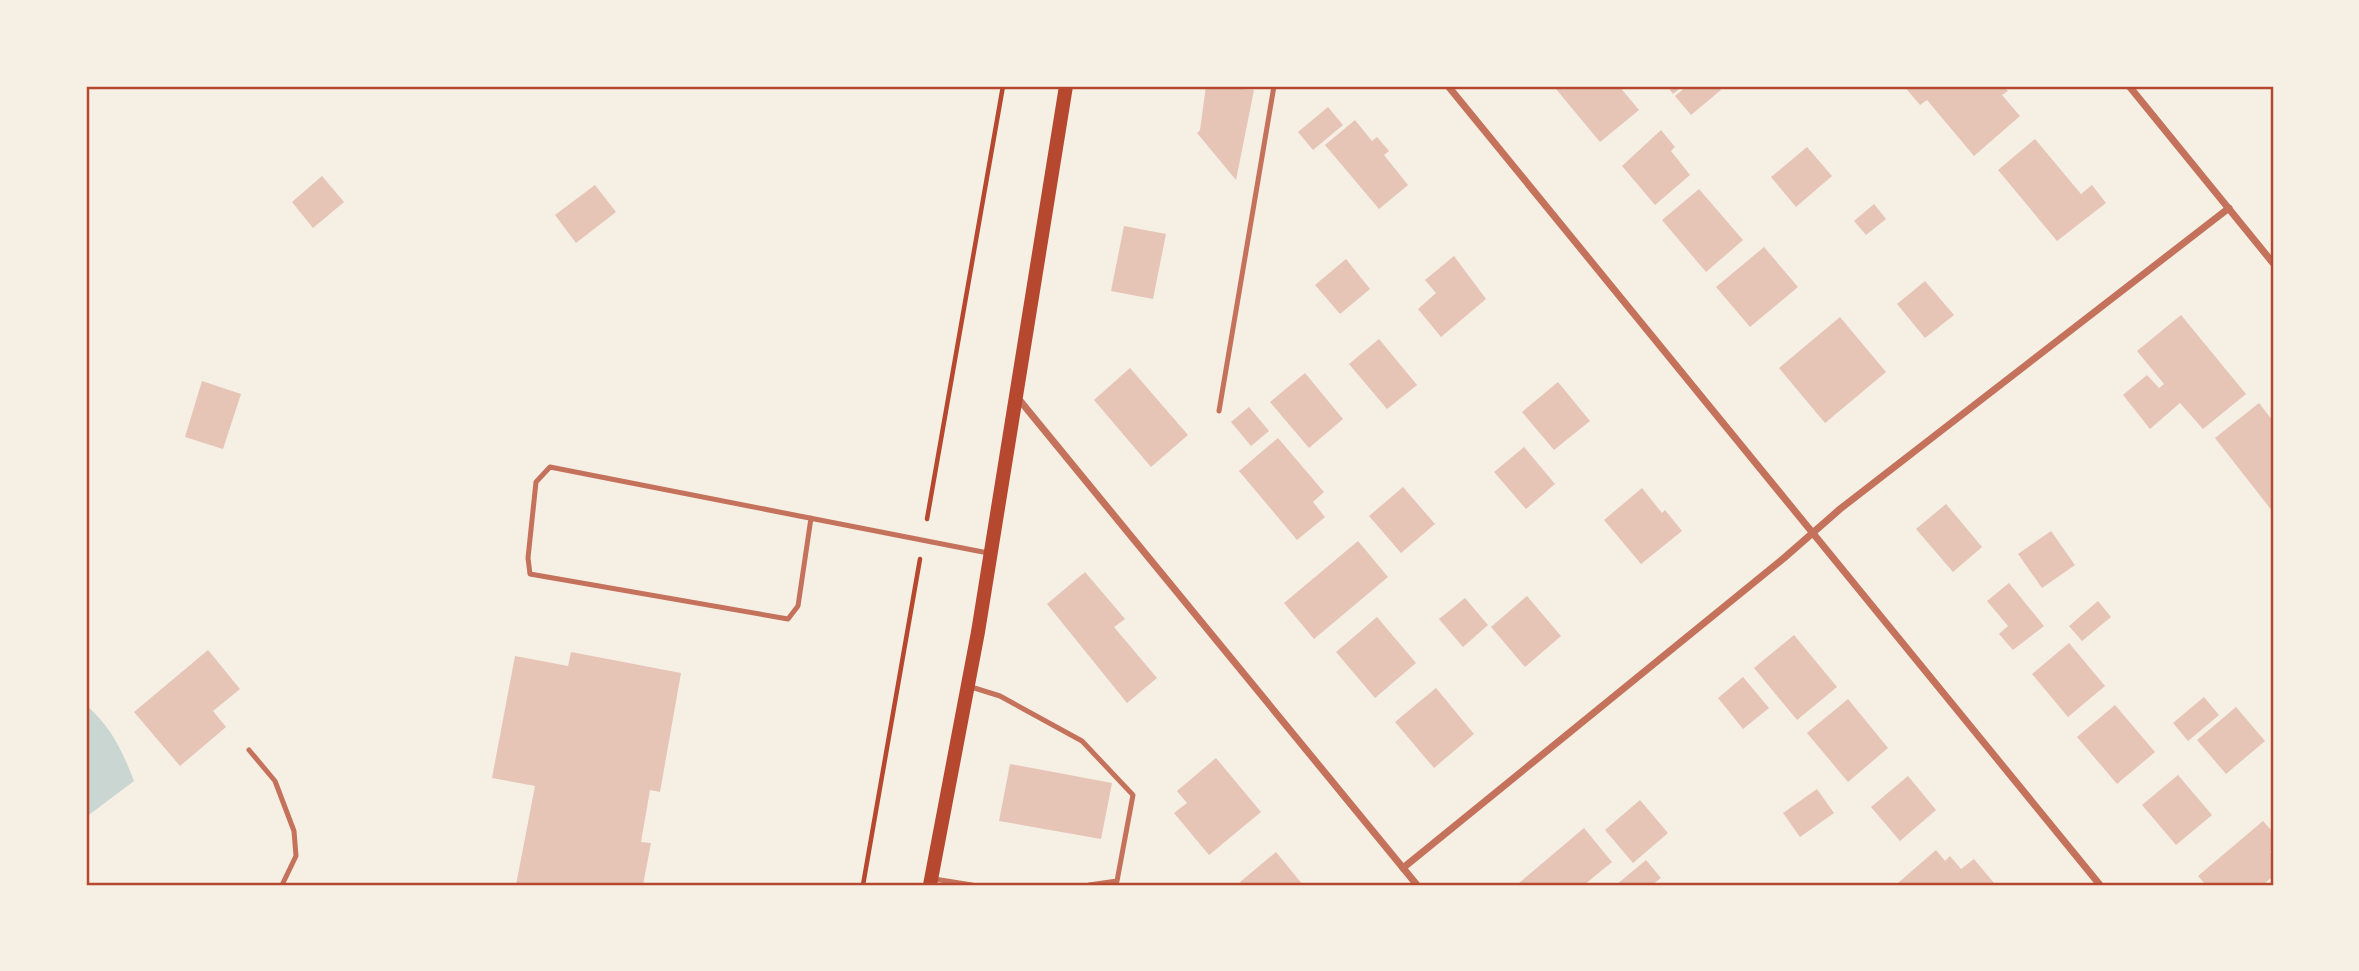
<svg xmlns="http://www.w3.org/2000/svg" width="2359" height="971" viewBox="0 0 2359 971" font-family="'Exo 2',sans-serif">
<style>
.water{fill:#c9d6d2}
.building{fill:#e6c5b7}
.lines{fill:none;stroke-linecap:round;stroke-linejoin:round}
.path{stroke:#b5482f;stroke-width:4.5}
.service{stroke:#c5725c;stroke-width:5}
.minor{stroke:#c5725c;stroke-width:7}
.secondary{stroke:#b5482f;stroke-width:14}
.neatline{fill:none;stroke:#b5482f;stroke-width:2.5}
</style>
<rect width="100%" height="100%" fill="#f6efe4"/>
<path class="water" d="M 86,705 C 111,727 122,750 134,781 L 86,817 Z"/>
<g class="building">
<path d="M 1206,86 L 1254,90 L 1236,180 L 1197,133 L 1200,130 Z"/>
<path d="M 1559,86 L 1619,86 L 1639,110 L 1600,142 L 1556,89 Z"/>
<path d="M 1667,86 L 1683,86 L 1673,94 Z"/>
<path d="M 1687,86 L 1718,86 L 1721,90 L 1691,115 L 1675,96 Z"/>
<path d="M 1904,86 L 2003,86 L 2008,91 L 2002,95 L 2020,116 L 1974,156 L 1927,100 L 1920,105 Z"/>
<path d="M 1328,107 L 1343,125 L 1313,150 L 1298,132 Z"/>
<path d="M 1355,120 L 1372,141 L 1377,137 L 1389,151 L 1384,155 L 1408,185 L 1379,209 L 1325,145 Z"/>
<path d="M 1661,130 L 1675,147 L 1671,151 L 1690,175 L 1655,205 L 1622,166 Z"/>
<path d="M 2035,139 L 2081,194 L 2092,185 L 2106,203 L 2057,241 L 1998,170 Z"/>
<path d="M 1807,147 L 1832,176 L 1796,207 L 1771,177 Z"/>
<path d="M 322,176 L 344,202 L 313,228 L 292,202 Z"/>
<path d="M 595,185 L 616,212 L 576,243 L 555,215 Z"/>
<path d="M 1699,189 L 1743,240 L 1706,272 L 1662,220 Z"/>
<path d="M 1874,204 L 1886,219 L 1866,235 L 1854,221 Z"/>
<path d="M 1124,226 L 1166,234 L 1153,299 L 1111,291 Z"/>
<path d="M 1764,247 L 1798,287 L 1750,327 L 1716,287 Z"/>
<path d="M 1454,256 L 1486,299 L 1441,337 L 1418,309 L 1436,293 L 1425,280 Z"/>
<path d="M 1346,259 L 1370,289 L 1340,314 L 1315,285 Z"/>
<path d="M 1925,281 L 1954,315 L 1925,338 L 1897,304 Z"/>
<path d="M 2181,315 L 2246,394 L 2203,429 L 2180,403 L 2150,429 L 2123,395 L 2147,375 L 2159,388 L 2164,384 L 2137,351 Z"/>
<path d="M 1840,317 L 1886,372 L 1825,423 L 1779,368 Z"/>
<path d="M 1379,339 L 1417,385 L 1387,409 L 1349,364 Z"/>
<path d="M 1130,368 L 1188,435 L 1151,467 L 1094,400 Z"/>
<path d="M 1305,373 L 1343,419 L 1309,448 L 1270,402 Z"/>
<path d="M 202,381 L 241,394 L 223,449 L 185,437 Z"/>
<path d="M 1558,382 L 1590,421 L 1554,450 L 1522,412 Z"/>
<path d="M 2259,403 L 2273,421 L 2273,512 L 2215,438 Z"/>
<path d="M 1249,407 L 1269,431 L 1251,446 L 1231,422 Z"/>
<path d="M 1278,438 L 1324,492 L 1313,502 L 1325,517 L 1297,540 L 1239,471 Z"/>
<path d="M 1524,447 L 1555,484 L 1526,509 L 1494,472 Z"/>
<path d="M 1403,487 L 1435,524 L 1401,553 L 1369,516 Z"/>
<path d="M 1642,488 L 1662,513 L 1665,510 L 1682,531 L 1641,564 L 1604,520 Z"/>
<path d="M 1946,504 L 1982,547 L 1953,572 L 1916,529 Z"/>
<path d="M 2051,531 L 2075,565 L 2042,588 L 2018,554 Z"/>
<path d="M 1358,541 L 1388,577 L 1314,639 L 1284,603 Z"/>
<path d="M 1085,572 L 1125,619 L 1114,627 L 1157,678 L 1127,703 L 1047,604 Z"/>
<path d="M 2009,583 L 2044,626 L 2013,650 L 1999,634 L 2008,626 L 1987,601 Z"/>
<path d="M 1527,596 L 1561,636 L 1525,667 L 1491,627 Z"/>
<path d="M 1465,598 L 1488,625 L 1463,647 L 1439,619 Z"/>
<path d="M 2098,601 L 2111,617 L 2082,641 L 2069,626 Z"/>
<path d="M 1377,617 L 1416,663 L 1375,698 L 1336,652 Z"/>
<path d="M 1794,635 L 1837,687 L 1797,720 L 1754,668 Z"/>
<path d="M 2069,643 L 2105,686 L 2068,717 L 2032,674 Z"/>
<path d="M 208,650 L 240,689 L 213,711 L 226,727 L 180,766 L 134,712 Z"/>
<path d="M 571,652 L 681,673 L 660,792 L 650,790 L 641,842 L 651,843 L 643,885 L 516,885 L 535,786 L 492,778 L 515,656 L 568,666 Z"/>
<path d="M 1743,677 L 1769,708 L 1743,729 L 1718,698 Z"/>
<path d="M 1436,688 L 1474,734 L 1434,768 L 1395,722 Z"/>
<path d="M 2204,697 L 2219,715 L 2188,741 L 2173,723 Z"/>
<path d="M 1848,699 L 1888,748 L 1848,782 L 1807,733 Z"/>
<path d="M 2115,705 L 2155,752 L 2117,784 L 2077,737 Z"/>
<path d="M 2236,707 L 2265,741 L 2226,774 L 2197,740 Z"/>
<path d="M 1216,758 L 1261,812 L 1209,855 L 1174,813 L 1187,803 L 1177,791 Z"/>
<path d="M 1010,764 L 1112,783 L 1101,839 L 999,821 Z"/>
<path d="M 2178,775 L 2212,815 L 2176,845 L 2142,805 Z"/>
<path d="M 1908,776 L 1936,810 L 1900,841 L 1871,807 Z"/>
<path d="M 1817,789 L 1834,813 L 1800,837 L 1783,813 Z"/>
<path d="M 1640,800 L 1668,833 L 1633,863 L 1605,830 Z"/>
<path d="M 2263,821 L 2273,832 L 2273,849 L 2270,852 L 2273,856 L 2273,876 L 2263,885 L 2206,885 L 2198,876 Z"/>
<path d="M 1584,828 L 1612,862 L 1584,885 L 1521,885 L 1519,883 Z"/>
<path d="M 1936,850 L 1945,861 L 1950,856 L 1961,869 L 1974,859 L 1994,883 L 1991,885 L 1900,885 L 1898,883 Z"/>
<path d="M 1276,852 L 1303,885 L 1243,885 L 1240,882 Z"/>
<path d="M 1646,860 L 1661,878 L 1652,885 L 1616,885 Z"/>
</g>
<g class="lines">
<g class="path">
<path d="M 927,519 L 1003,86"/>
<path d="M 863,885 L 920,559"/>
</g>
<g class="service">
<path d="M 1219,411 L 1274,86"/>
<path d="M 811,518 L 798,606 L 788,619 L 530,574 L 528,558 L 536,482 L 550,467 L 988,553"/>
<path d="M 968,686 L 1000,696 L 1082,741 L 1133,795 L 1117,881 L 1089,885"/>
<path d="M 249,750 L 275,781 L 294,831 L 296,856 L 282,885"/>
<path d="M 934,879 L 972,885"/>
</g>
<g class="minor">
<path d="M 1448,86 L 2100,885"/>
<path d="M 2129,86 L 2273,263"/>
<path d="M 1017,397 L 1417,885"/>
<path d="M 1403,868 L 1784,558 L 1840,509 L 2229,208"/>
</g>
<path class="secondary" d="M 930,885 L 978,632 L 1066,86"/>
</g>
<rect width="2359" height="971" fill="none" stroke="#f6efe4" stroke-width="175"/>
<rect x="88" y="88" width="2184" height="796" class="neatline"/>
</svg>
